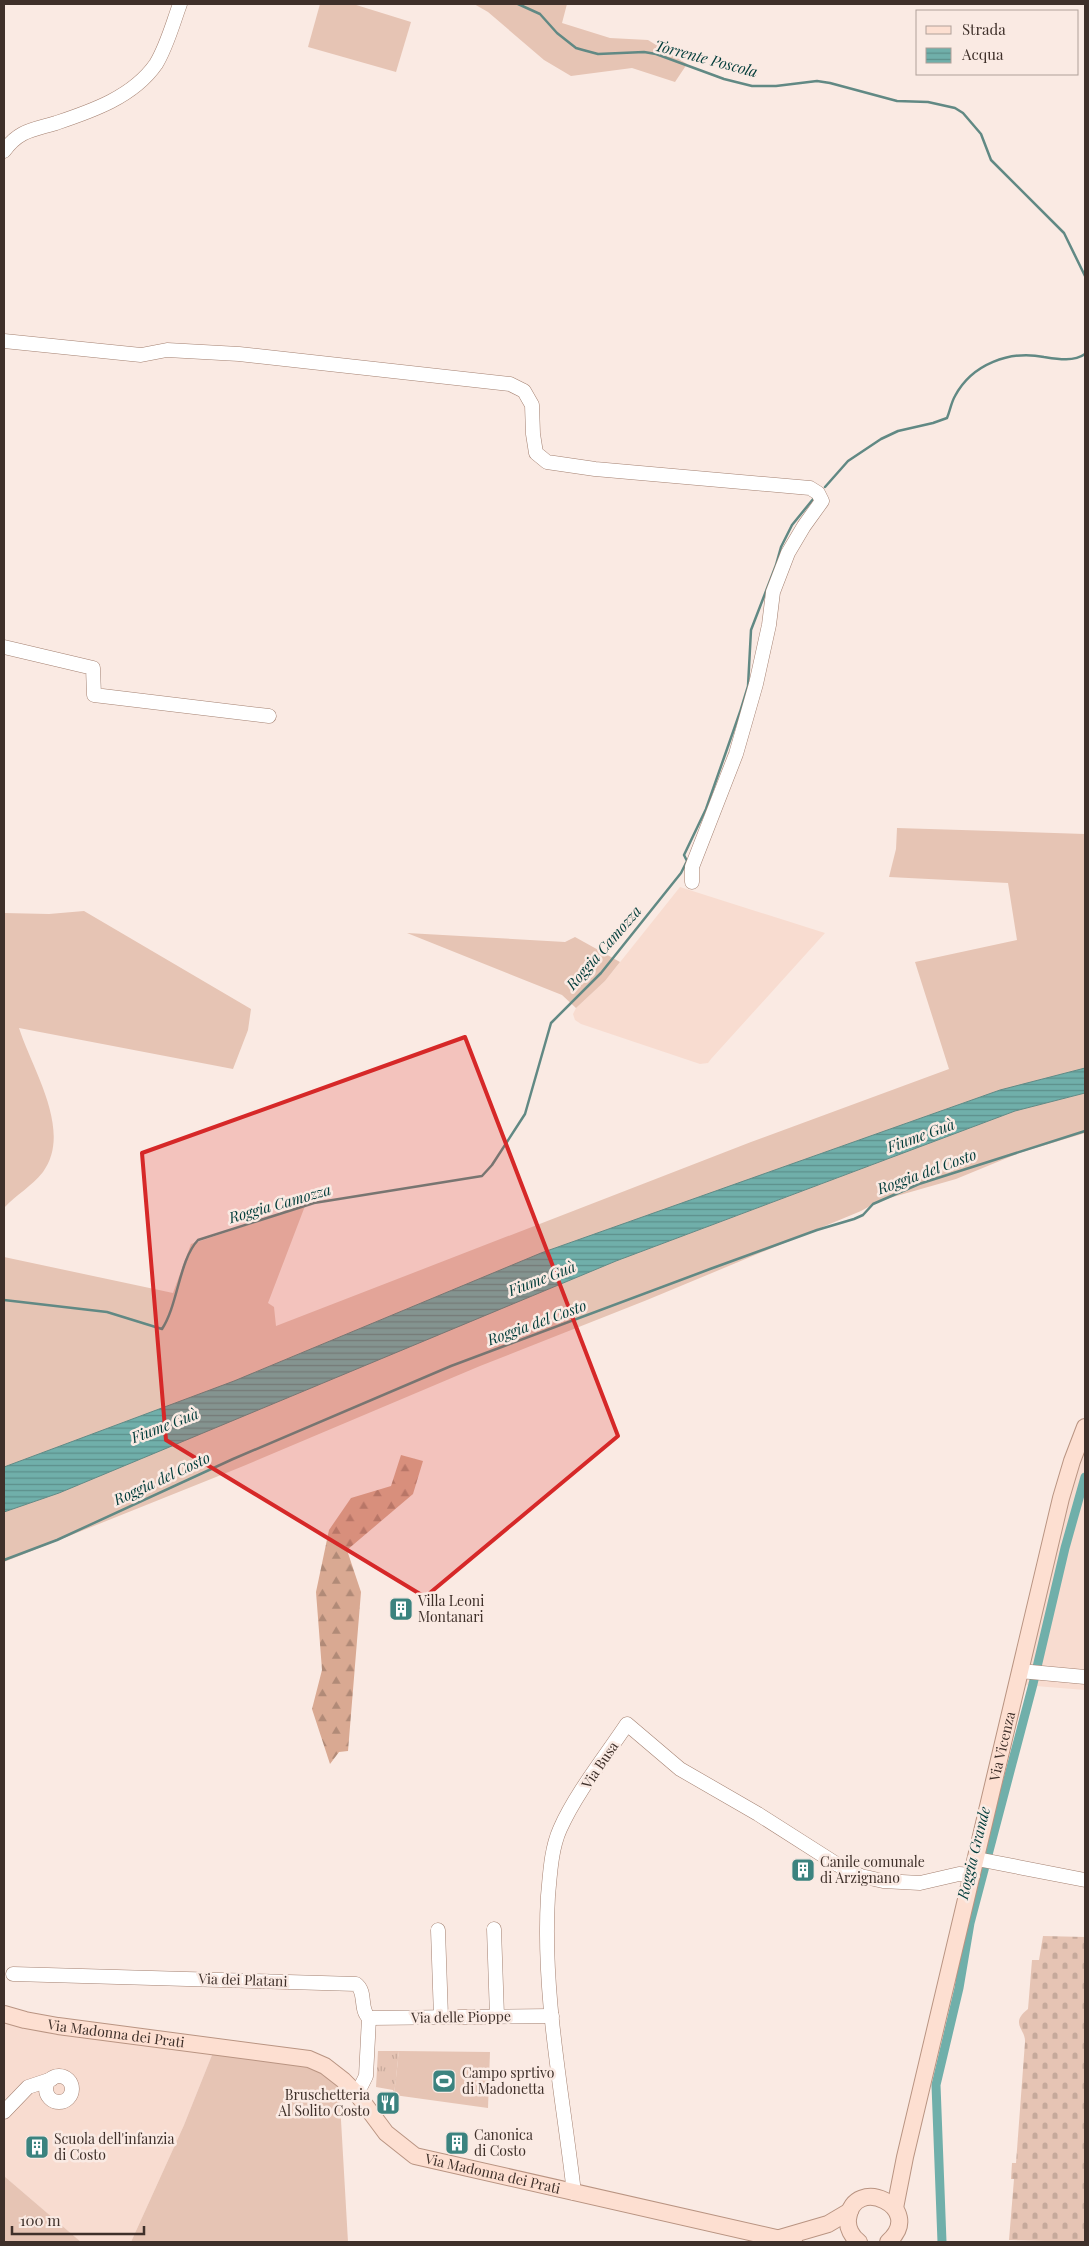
<svg xmlns="http://www.w3.org/2000/svg" width="1089" height="2246" viewBox="0 0 1089 2246" font-family="'Playfair Display',serif">
<style>
.built{fill:#f8dcd0}
.grass{fill:#e6c4b4}
.forest{fill:url(#forest-firs)}
.cemetery{fill:url(#cemetery-stones)}
.park{fill:url(#park-tufts)}
.water{fill:url(#water-rules);stroke:#618984}
.lines{fill:none;stroke-linecap:round;stroke-linejoin:round}
.stream{stroke:#618984;stroke-width:2.5}
.canal{stroke:#70afaa;stroke-width:9}
.minor-casing{stroke:#a48171;stroke-width:15}
.major-casing{stroke:#b99482;stroke-width:18}
.minor{stroke:#fff;stroke-width:14}
.major{stroke:#fddfd1;stroke-width:16}
.marked{fill:#d62828;fill-opacity:0.2;stroke:#d62828;stroke-width:4;stroke-linejoin:round}
.labels{text-anchor:middle;stroke-width:5;stroke-linejoin:round;paint-order:stroke}
.poi-label{font-size:14px;fill:#3f302a;stroke:#faeae3;text-anchor:start}
.street-label{font-size:14px;fill:#3f302a;stroke:#faeae3}
.water-label{font-size:15px;font-style:italic;fill:#003c3a;stroke:#faeae3}
</style>
<defs>
<pattern id="forest-firs" width="22" height="20" patternUnits="userSpaceOnUse" patternTransform="scale(1.25)"><rect width="22" height="20" fill="#d9a992"/><path d="M5 1l3.5 6h-7zM16 11l3.5 6h-7z" fill="#b18a77"/></pattern>
<pattern id="cemetery-stones" width="16" height="16" patternUnits="userSpaceOnUse" patternTransform="scale(1.25)"><rect width="16" height="16" fill="#e6c4b4"/><path d="M2 7V4a2 2 0 0 1 4 0v3zM10 15v-3a2 2 0 0 1 4 0v3z" fill="#c6a99b"/></pattern>
<pattern id="park-tufts" width="24" height="20" patternUnits="userSpaceOnUse" patternTransform="scale(1.25)"><rect width="24" height="20" fill="#e6c4b4"/><path d="M3 7l-1-3M5 7V3M7 7l1-3M15 17l-1-3M17 17v-4M19 17l1-3" fill="none" stroke="#c6a99b"/></pattern>
<pattern id="water-rules" width="6" height="5" patternUnits="userSpaceOnUse" patternTransform="scale(1.25)"><rect width="6" height="5" fill="#70afaa"/><path d="M0 2.5h6" fill="none" stroke="#5d8f8b"/></pattern>
</defs>
<rect width="100%" height="100%" fill="#faeae3"/>
<g class="built">
<path d="M 680,887 L 825,933 L 711,1059 L 708,1063 L 700,1064 L 581,1024 L 575,1020 L 573,1014 L 576,1008 L 605,981 Z"/>
<path d="M 1085,1450 L 1085,1690 L 1023,1685 L 1071,1492 Z"/>
<path d="M 4,2009 L 47,2021 L 218,2040 L 184,2125 L 131,2242 L 81,2242 L 4,2176 Z"/>
</g>
<g class="grass">
<path d="M 320,4 L 353,4 L 411,22 L 396,72 L 308,47 Z"/>
<path d="M 474,4 L 567,4 L 562,23 L 610,38 L 648,40 L 687,64 L 675,82 L 632,68 L 571,76 L 544,60 L 488,12 Z"/>
<path d="M 897,828 L 1085,834 L 1085,1068 L 1000,1090 L 541,1253 L 234,1381 L 4,1467 L 4,1257 L 173,1293 L 191,1244 L 305,1206 L 268,1303 L 274,1307 L 276,1326 L 751,1142 L 949,1069 L 915,962 L 1017,940 L 1008,883 L 889,877 L 896,849 Z"/>
<path d="M 84,911 L 251,1009 L 248,1030 L 233,1069 L 19,1028 C 32,1069 73,1131 43,1172 C 32,1186 16,1195 4,1208 L 4,913 L 49,914 Z"/>
<path d="M 407,933 L 565,942 L 575,937 L 620,962 L 605,981 L 576,1008 L 562,995 Z"/>
<path d="M 1085,1093 L 1085,1133 L 1019,1153 L 956,1179 L 879,1201 L 861,1211 L 647,1300 L 480,1366 L 241,1467 L 4,1562 L 4,1512 L 59,1493 L 616,1261 L 1015,1111 Z"/>
<path d="M 218,2040 L 338,2068 L 348,2242 L 131,2242 L 184,2125 Z"/>
<path d="M 399,2051 L 490,2052 L 488,2108 L 394,2095 Z"/>
<path d="M 4,2176 L 81,2242 L 4,2242 Z"/>
</g>
<path class="forest" d="M 401,1455 L 423,1461 L 413,1494 L 347,1550 L 361,1592 L 348,1751 L 339,1752 L 330,1764 L 312,1709 L 322,1670 L 316,1592 L 329,1530 L 351,1498 L 391,1486 Z"/>
<path class="cemetery" d="M 1043,1936 L 1085,1937 L 1085,2242 L 1009,2240 L 1014,2179 L 1011,2179 L 1012,2163 L 1016,2163 L 1025,2042 C 1026,2029 1009,2024 1028,2009 L 1032,1960 L 1039,1960 Z"/>
<path class="park" d="M 378,2051 L 399,2051 L 394,2095 L 393,2090 L 376,2087 Z"/>
<path class="water" d="M 1085,1068 L 1085,1093 L 1015,1111 L 616,1261 L 59,1493 L 4,1512 L 4,1467 L 234,1381 L 541,1253 L 1000,1090 Z"/>
<g class="lines">
<g class="stream">
<path d="M 518,4 L 540,14 L 557,33 L 576,48 L 583,50 L 598,54 L 644,52 L 656,54 L 724,79 L 752,86 L 776,86 L 817,81 L 830,83 L 897,101 L 928,102 L 955,108 L 963,113 L 981,134 L 991,160 L 1064,233 L 1085,276"/>
<path d="M 825,487 L 848,461 L 881,439 L 898,431 L 933,423 L 947,418 C 950,411 951,403 955,396 C 972,364 1010,350 1044,357 C 1057,359 1074,362 1085,354"/>
<path d="M 4,1300 L 107,1312 L 162,1329 C 178,1305 179,1260 198,1240 L 314,1203 L 482,1176 L 492,1165 L 525,1114 L 551,1023 L 601,973 L 681,873 L 687,861 L 684,855 L 706,809 L 740,712 L 748,686 L 751,630 L 776,565 L 781,547 L 792,525 L 814,498"/>
<path d="M 4,1560 L 57,1540 L 233,1459 L 451,1366 L 710,1269 L 817,1230 L 854,1219 L 863,1215 L 873,1204 L 919,1184 L 1085,1131"/>
</g>
<path class="canal" d="M 942,2242 L 936,2085 L 959,1988 L 970,1923 L 1033,1684 L 1065,1548 L 1085,1477"/>
<g class="minor-casing">
<g id="minor">
<path d="M 4,151 C 19,130 33,130 56,123 C 92,111 133,97 156,64 C 167,46 173,23 180,4"/>
<path d="M 4,341 L 141,355 L 167,350 L 239,354 L 510,384 L 524,391 L 532,405 L 533,434 L 536,453 L 547,462 L 595,469 L 810,488 L 818,493 L 822,501 L 804,526 L 788,553 L 773,592 L 769,625 L 756,684 L 736,754 L 692,867 L 692,882"/>
<path d="M 4,647 L 93,668 L 94,695 L 269,716"/>
<path d="M 1020,1671 L 1085,1677"/>
<path d="M 977,1859 L 1085,1880"/>
<path d="M 494,1929 L 497,2016"/>
<path d="M 438,1930 L 441,2017"/>
<path d="M 13,1974 L 356,1984 C 367,1992 359,2009 369,2018 L 366,2076 L 357,2094"/>
<path d="M 369,2018 L 552,2016"/>
<circle cx="59" cy="2089" r="13"/>
<path d="M 4,2112 L 28,2087 L 52,2079"/>
<path d="M 574,2193 C 563,2095 542,1995 548,1896 C 550,1875 551,1849 560,1829 C 576,1793 605,1757 627,1724 L 680,1769 L 758,1814 L 838,1865 L 861,1876 L 883,1881 L 920,1883 L 959,1874 L 973,1875"/>
</g>
</g>
<g class="major-casing">
<g id="major">
<path id="s1" d="M 4,2014 L 25,2020 L 58,2026 L 309,2059 L 325,2066 L 343,2080 L 357,2094 L 386,2133 L 415,2156 L 794,2242"/>
<path id="s2" d="M 895,2208 L 905,2157 L 1061,1498 L 1072,1461 L 1085,1427"/>
<path d="M 780,2238 L 828,2224 L 850,2211"/>
<path d="M 859,2242 C 852,2237 847,2228 848,2219 C 853,2173 927,2208 888,2242"/>
</g>
</g>
<use href="#minor" class="minor"/>
<use href="#major" class="major"/>
</g>
<path class="marked" d="M 465,1037 L 618,1436 L 425,1597 L 166,1440 L 142,1153 Z"/>
<defs>
<g id="building-square" transform="scale(1.25)"><rect x="-9" y="-9" width="18" height="18" rx="4" fill="#3b837f" stroke="#faeae3"/><path d="M-4-6H4V6H1V3H-1V6H-4ZM-2.5-4.3h1.7v1.8h-1.7ZM.8-4.3h1.7v1.8H.8ZM-2.5-1h1.7V.8h-1.7ZM.8-1h1.7V.8H.8Z" fill="#fff"/></g>
<g id="stadium-square" transform="scale(1.25)"><rect x="-9" y="-9" width="18" height="18" rx="4" fill="#3b837f" stroke="#faeae3"/><path d="M0-5a6.5 5 0 1 0 0 10a6.5 5 0 1 0 0-10ZM-3.5-1.8h7v3.6h-7Z" fill="#fff"/></g>
<g id="restaurant-square" transform="scale(1.25)"><rect x="-9" y="-9" width="18" height="18" rx="4" fill="#3b837f" stroke="#faeae3"/><path d="M-5-6h1v4h1v-4h1v4h1v-4h1v5L-1.5 .5V6h-2V.5L-5-1ZM5-6V6H3V1.5H1.5Q1.5-4 5-6Z" fill="#fff"/></g>
</defs>
<g fill-rule="evenodd">
<use href="#building-square" x="401" y="1609"/>
<use href="#building-square" x="803" y="1870"/>
<use href="#stadium-square" x="444" y="2081"/>
<use href="#restaurant-square" x="388" y="2103"/>
<use href="#building-square" x="457" y="2143"/>
<use href="#building-square" x="37" y="2147"/>
</g>
<g class="labels">
<g class="poi-label">
<text x="418" y="1606">Villa Leoni<tspan x="418" dy="16">Montanari</tspan></text>
<text x="820" y="1867">Canile comunale<tspan x="820" dy="16">di Arzignano</tspan></text>
<text x="462" y="2078">Campo sprtivo<tspan x="462" dy="16">di Madonetta</tspan></text>
<text x="370" y="2100" text-anchor="end">Bruschetteria<tspan x="370" dy="16">Al Solito Costo</tspan></text>
<text x="474" y="2140">Canonica<tspan x="474" dy="16">di Costo</tspan></text>
<text x="54" y="2144">Scuola dell'infanzia<tspan x="54" dy="16">di Costo</tspan></text>
</g>
<g class="street-label">
<text dy="5" stroke="none"><textPath href="#s2" startOffset="474">Via Vicenza</textPath></text>
<text transform="translate(600 1765) rotate(-56)" y="5">Via Busa</text>
<text transform="translate(243 1980) rotate(2)" y="5">Via dei Platani</text>
<text transform="translate(461 2017) rotate(-1)" y="5">Via delle Pioppe</text>
<text dy="5" stroke="none"><textPath href="#s1" startOffset="114">Via Madonna dei Prati</textPath></text>
<text dy="5" stroke="none"><textPath href="#s1" startOffset="534">Via Madonna dei Prati</textPath></text>
</g>
<g class="water-label">
<text transform="translate(706 59) rotate(15)" y="5">Torrente Poscola</text>
<text transform="translate(604 948) rotate(-49)" y="5">Roggia Camozza</text>
<text transform="translate(921 1136) rotate(-20)" y="5">Fiume Guà</text>
<text transform="translate(927 1172) rotate(-20)" y="5">Roggia del Costo</text>
<text transform="translate(280 1204) rotate(-16)" y="5">Roggia Camozza</text>
<text transform="translate(542 1279) rotate(-21)" y="5">Fiume Guà</text>
<text transform="translate(537 1323) rotate(-20)" y="5">Roggia del Costo</text>
<text transform="translate(165 1426) rotate(-21)" y="5">Fiume Guà</text>
<text transform="translate(162 1479) rotate(-25)" y="5">Roggia del Costo</text>
<text transform="translate(974 1853) rotate(-76)" y="5">Roggia Grande</text>
</g>
</g>
<rect width="1089" height="2246" fill="none" stroke="#3f302a" stroke-width="10"/>
<rect x="916" y="10" width="162" height="65" fill="#faeae3" stroke="#afa099"/>
<rect x="926" y="26" width="25" height="8" fill="#fddfd1" stroke="#afa099"/>
<text x="962" y="35" font-size="15" fill="#3f302a">Strada</text>
<rect x="926" y="48" width="25" height="15" fill="url(#water-rules)" stroke="#afa099"/>
<text x="962" y="60" font-size="15" fill="#3f302a">Acqua</text>
<path d="M12 2226v8h132v-8" fill="none" stroke="#3f302a" stroke-width="2.5"/>
<text x="20" y="2226" font-size="15" fill="#3f302a" stroke="#faeae3" stroke-width="4" paint-order="stroke">100 m</text>
</svg>
